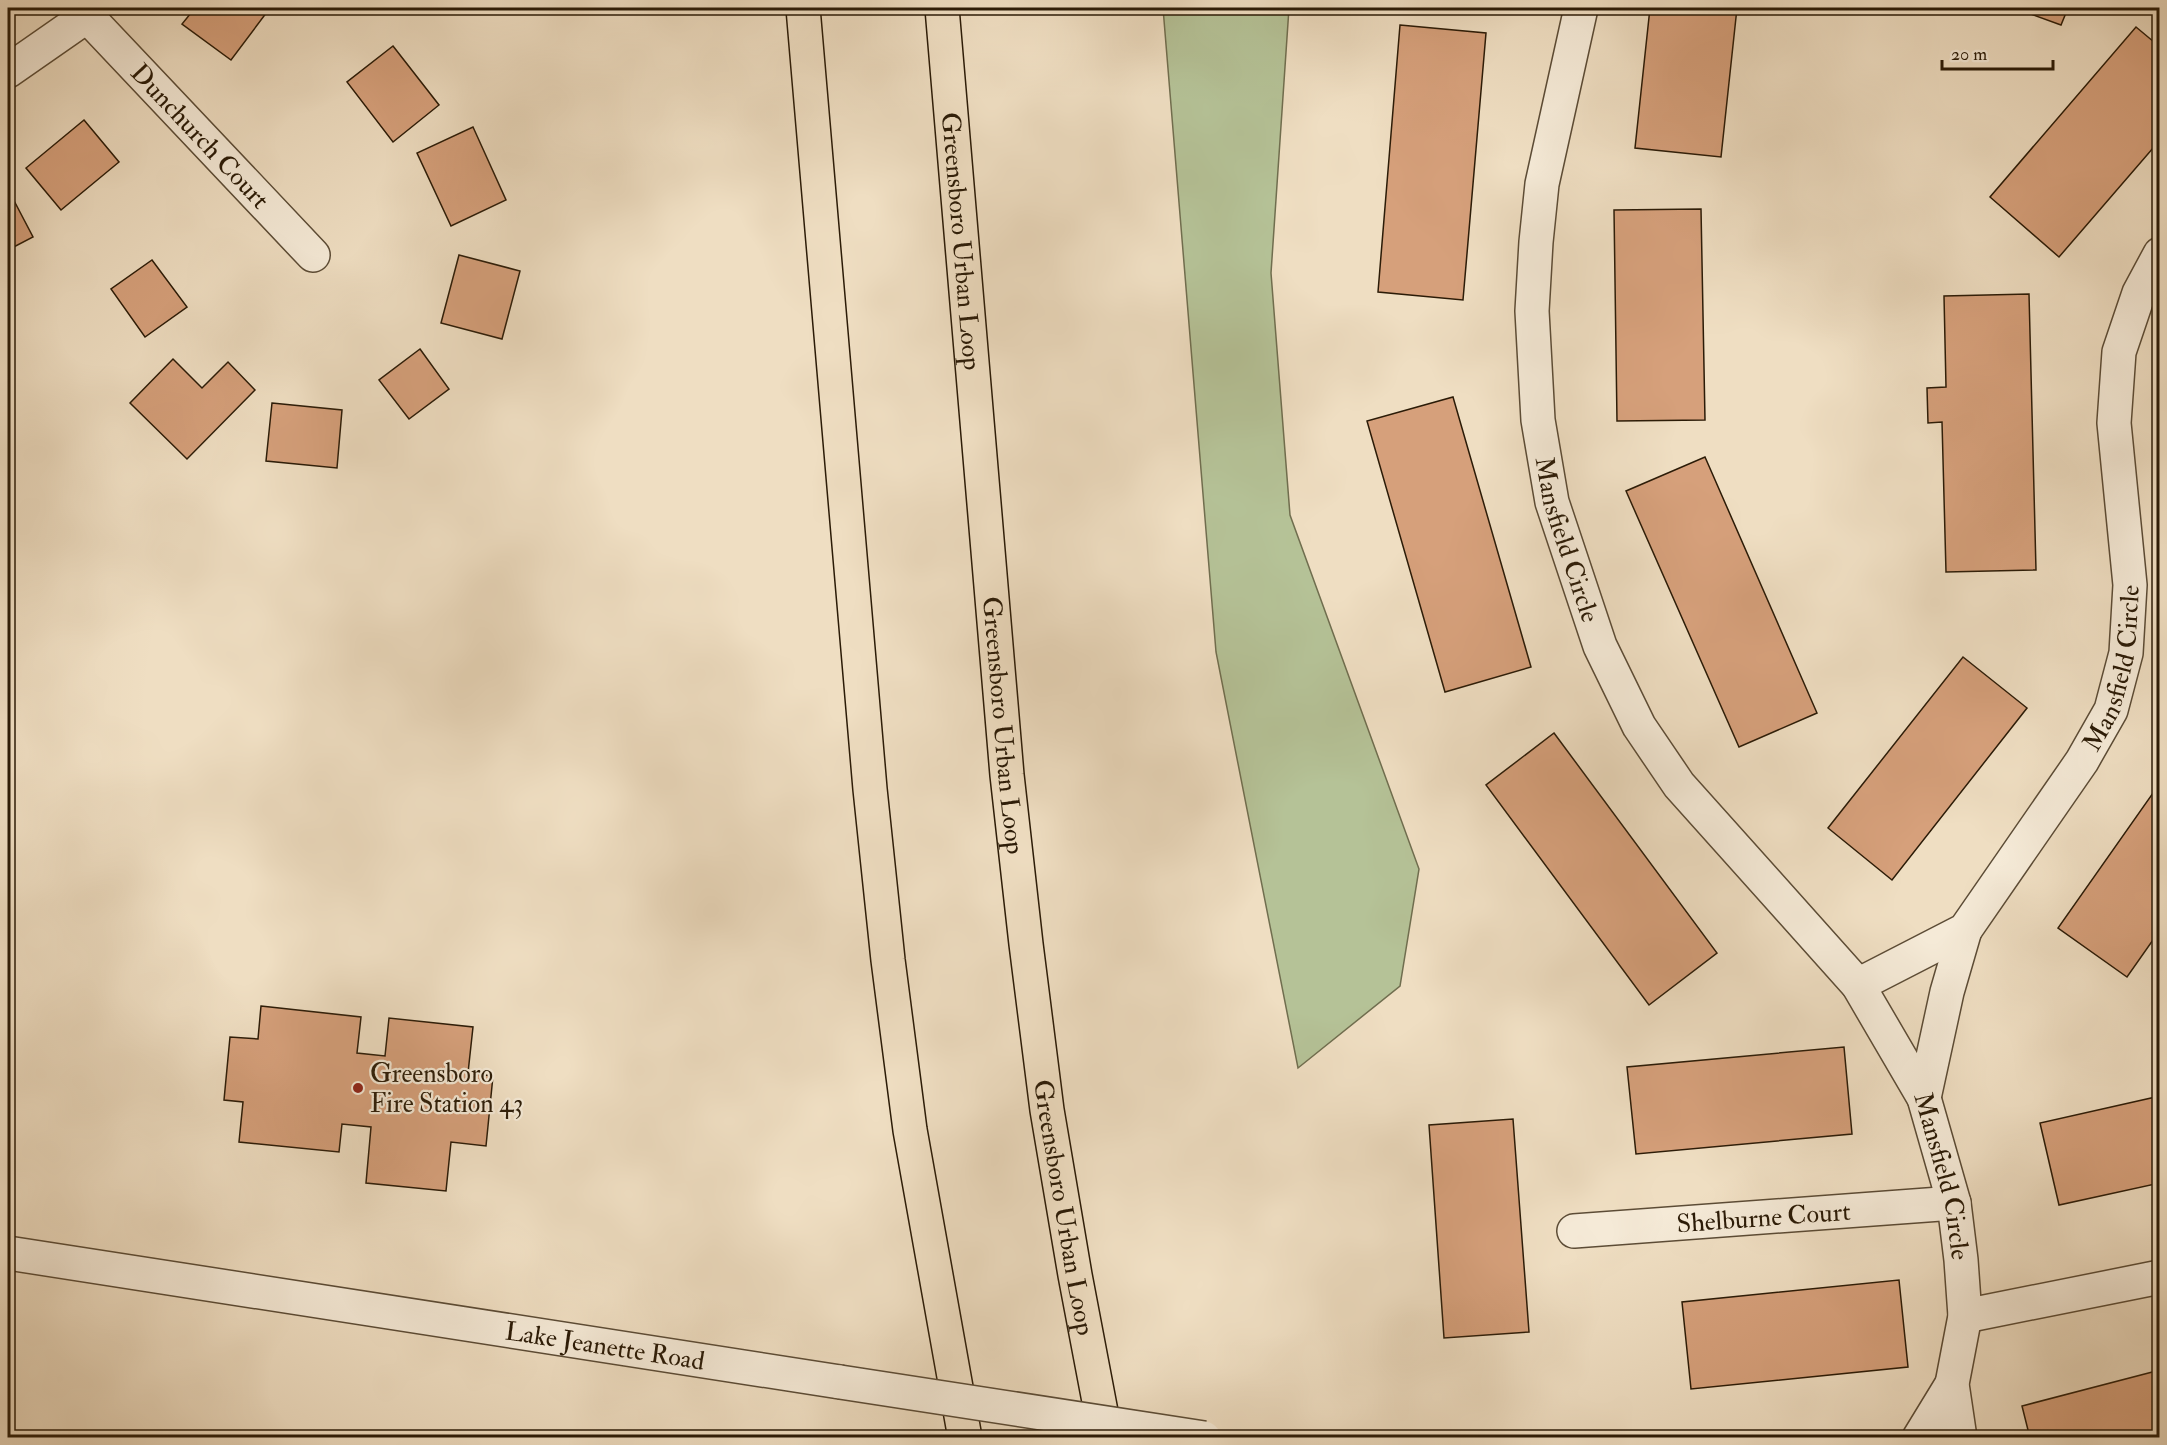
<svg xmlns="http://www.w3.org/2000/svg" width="2167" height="1445" viewBox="0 0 2167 1445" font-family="'IM FELL Double Pica',serif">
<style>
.green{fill:#b5c297;stroke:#706e4f;stroke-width:1.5}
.building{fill:#d6a07b;stroke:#2b1b07;stroke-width:1.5}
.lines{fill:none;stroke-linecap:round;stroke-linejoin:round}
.minor-casing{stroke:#5c4c36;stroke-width:36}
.highway-casing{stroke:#2b1b07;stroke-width:36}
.minor{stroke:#f5ead7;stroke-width:33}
.highway{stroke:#efdec2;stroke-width:33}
.minor-bridge-casing{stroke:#5c4c36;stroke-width:36;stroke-linecap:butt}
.minor-bridge{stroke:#f5ead7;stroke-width:33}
.poi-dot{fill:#8f2418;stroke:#f5ead7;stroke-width:2}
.labels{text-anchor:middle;stroke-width:4.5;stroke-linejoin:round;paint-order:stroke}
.street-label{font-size:26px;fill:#2b1b07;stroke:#f5ead7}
.poi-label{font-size:26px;fill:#2b1b07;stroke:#f5ead7;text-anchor:start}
</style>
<rect width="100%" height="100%" fill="#efdec2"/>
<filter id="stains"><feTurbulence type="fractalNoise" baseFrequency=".00333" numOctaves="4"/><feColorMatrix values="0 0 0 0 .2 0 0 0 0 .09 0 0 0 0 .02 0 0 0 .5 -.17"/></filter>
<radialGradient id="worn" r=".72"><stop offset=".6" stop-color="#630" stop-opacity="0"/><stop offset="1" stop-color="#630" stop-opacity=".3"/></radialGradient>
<path class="green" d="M 1163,8 L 1289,8 L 1271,273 L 1290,515 L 1419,869 L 1400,986 L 1298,1068 L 1216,652 Z"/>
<g class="building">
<path d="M 195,8 L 270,8 L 231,60 L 182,24 Z"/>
<path d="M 1650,8 L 1737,8 L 1721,157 L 1635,148 Z"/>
<path d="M 2014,8 L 2068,8 L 2061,25 Z"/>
<path d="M 1400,25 L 1486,33 L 1463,300 L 1378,292 Z"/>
<path d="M 2136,27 L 2160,47 L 2160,140 L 2059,257 L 1990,197 Z"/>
<path d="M 393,46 L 439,105 L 393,142 L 347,82 Z"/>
<path d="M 84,120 L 119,162 L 61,210 L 26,168 Z"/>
<path d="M 473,127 L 506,200 L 451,226 L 417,153 Z"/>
<path d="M 10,193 L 33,237 L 8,250 L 8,194 Z"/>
<path d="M 1701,209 L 1705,420 L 1617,421 L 1614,210 Z"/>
<path d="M 459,255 L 520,271 L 502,339 L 441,323 Z"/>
<path d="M 152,260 L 187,307 L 145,337 L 111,289 Z"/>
<path d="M 2029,294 L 2036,570 L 1946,572 L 1942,422 L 1928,423 L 1927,388 L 1946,387 L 1944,296 Z"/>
<path d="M 420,349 L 449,389 L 409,419 L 379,380 Z"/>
<path d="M 173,359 L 202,388 L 228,362 L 255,390 L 187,459 L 130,403 Z"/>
<path d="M 1453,397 L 1531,667 L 1445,692 L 1367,421 Z"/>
<path d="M 272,403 L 342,410 L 337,468 L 266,461 Z"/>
<path d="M 1705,457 L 1817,713 L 1739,747 L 1626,491 Z"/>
<path d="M 1963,657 L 2027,708 L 1892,880 L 1828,828 Z"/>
<path d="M 1554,733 L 1717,953 L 1649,1005 L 1486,785 Z"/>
<path d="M 2160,783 L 2160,930 L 2127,977 L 2058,928 Z"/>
<path d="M 261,1006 L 361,1017 L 357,1053 L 385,1056 L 389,1018 L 473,1027 L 468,1073 L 493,1076 L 486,1146 L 451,1142 L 446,1191 L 366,1183 L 371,1127 L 342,1124 L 339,1152 L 239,1142 L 243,1102 L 224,1100 L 230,1037 L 258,1039 Z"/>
<path d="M 1844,1047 L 1852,1134 L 1636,1154 L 1627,1067 Z"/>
<path d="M 2160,1096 L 2160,1183 L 2059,1205 L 2040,1123 Z"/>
<path d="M 1513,1119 L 1529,1332 L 1444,1338 L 1429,1125 Z"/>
<path d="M 1899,1280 L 1908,1367 L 1691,1389 L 1682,1302 Z"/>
<path d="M 2160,1370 L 2160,1438 L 2030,1438 L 2022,1406 Z"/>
</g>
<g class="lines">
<g class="minor-casing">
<g id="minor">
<path id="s1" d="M 1581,8 L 1542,184 L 1536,242 L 1532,311 L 1538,420 L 1552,502 L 1600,646 L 1639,726 L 1679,785 L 1858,985 L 1924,1098 L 1954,1203 L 1961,1260 L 1965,1316 L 1952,1384 L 1960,1438"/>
<path id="s2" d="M 87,16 L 313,255"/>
<path d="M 8,71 L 87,16 L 94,8"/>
<path id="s3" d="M 1858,985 L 1965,930 L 2082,761 L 2111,710 L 2126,653 L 2130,585 L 2114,423 L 2119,352 L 2139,293 L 2160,254"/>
<path d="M 1924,1098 L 1947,992 L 1965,930"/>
<path id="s4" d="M 1574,1231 L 1954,1203"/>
<path id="s5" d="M 8,1253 L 840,1382"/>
<path d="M 1965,1316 L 2160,1277"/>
<path d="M 1919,1438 L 1952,1384"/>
</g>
</g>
<g class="highway-casing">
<g id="highway">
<path d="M 803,8 L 870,789 L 888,960 L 910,1130 L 965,1438"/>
<path id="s6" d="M 942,8 L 1007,775 L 1026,944 L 1047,1110 L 1075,1275 L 1106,1438"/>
</g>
</g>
<use href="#minor" class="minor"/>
<use href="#highway" class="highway"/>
<g class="minor-bridge-casing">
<path id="minor-bridge" d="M 840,1382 L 1204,1438"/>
</g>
<use href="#minor-bridge" class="minor-bridge"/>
</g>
<circle class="poi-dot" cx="358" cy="1088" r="6"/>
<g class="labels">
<g class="street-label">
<text dy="9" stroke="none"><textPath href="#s2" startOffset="165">Dunchurch Court</textPath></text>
<text dy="9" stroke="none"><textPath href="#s6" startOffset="234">Greensboro Urban Loop</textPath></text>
<text dy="9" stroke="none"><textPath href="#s1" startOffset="540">Mansfield Circle</textPath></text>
<text dy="9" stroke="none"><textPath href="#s3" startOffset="426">Mansfield Circle</textPath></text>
<text dy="9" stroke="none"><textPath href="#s6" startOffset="720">Greensboro Urban Loop</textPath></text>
<text dy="9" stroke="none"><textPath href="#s1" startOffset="1292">Mansfield Circle</textPath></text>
<text dy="9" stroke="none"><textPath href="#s6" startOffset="1206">Greensboro Urban Loop</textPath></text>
<text dy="9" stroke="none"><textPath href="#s4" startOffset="190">Shelburne Court</textPath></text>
<text dy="9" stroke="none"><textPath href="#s5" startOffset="604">Lake Jeanette Road</textPath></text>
</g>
<g class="poi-label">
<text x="370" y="1082">Greensboro<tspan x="370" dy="30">Fire Station 43</tspan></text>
</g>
</g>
<rect width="2167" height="1445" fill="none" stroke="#efdec2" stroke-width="30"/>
<rect x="9" y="9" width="2149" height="1427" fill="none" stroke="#2b1b07" stroke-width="3"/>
<rect x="15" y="15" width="2137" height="1415" fill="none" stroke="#2b1b07" stroke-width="1.5"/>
<path d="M1942 60v9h111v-9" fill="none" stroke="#2b1b07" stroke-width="3"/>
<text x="1951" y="60" font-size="18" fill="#2b1b07" stroke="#f5ead7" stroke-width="4.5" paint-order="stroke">20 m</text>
<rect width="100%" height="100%" filter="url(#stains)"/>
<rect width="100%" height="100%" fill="url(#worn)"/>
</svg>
